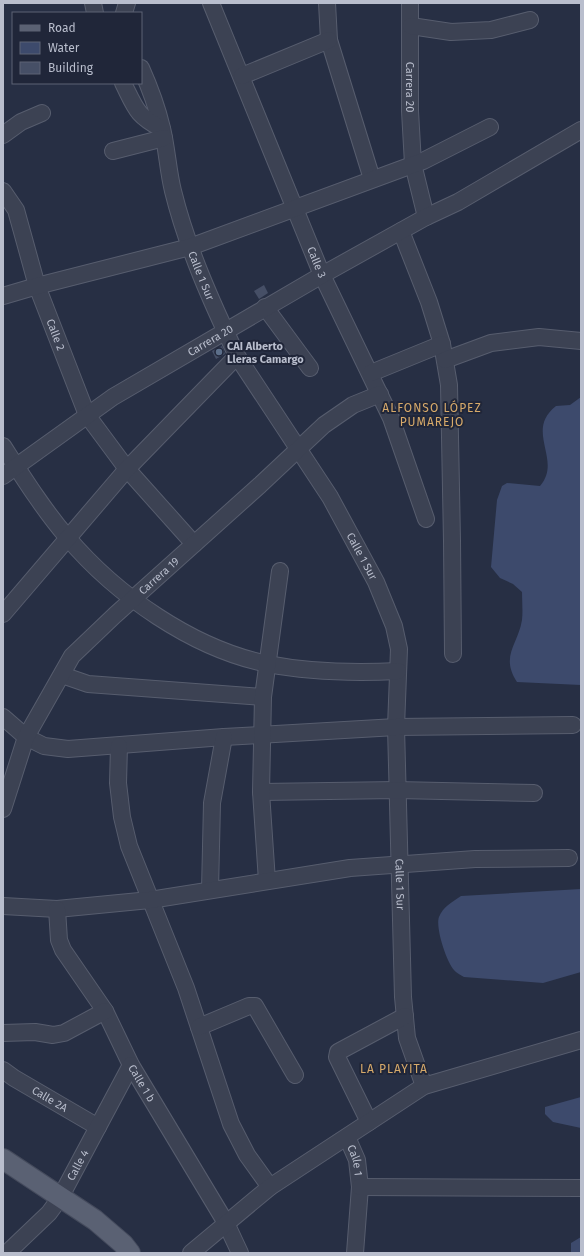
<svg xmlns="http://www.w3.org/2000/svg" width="584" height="1256" viewBox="0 0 584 1256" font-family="'Fira Sans',sans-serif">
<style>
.water{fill:#3d4a6c}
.building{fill:#464f66}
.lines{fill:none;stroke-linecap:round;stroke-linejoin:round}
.minor-casing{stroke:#575d6e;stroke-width:18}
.major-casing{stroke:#454b5d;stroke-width:22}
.minor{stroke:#3c4253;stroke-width:16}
.major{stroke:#5a6173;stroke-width:20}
.service-dot{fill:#5c6f8a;stroke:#202639;stroke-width:1.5}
.labels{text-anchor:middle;stroke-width:4;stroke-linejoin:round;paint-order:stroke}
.street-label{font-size:11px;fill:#b9becd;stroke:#202639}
.poi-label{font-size:11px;font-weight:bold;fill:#b9becd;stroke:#202639;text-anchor:start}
.neighbourhood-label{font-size:12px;letter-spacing:1px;fill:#d7aa6a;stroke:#202639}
</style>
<rect width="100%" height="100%" fill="#272f44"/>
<g class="water">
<path d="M 581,397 L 581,685 L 517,682 C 500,656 518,645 522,620 C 523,611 522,601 522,592 L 513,584 L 500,578 L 491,567 L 497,500 L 502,486 L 507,483 L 540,486 C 563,460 524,431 556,406 L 570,405 Z"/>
<path d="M 581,889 L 581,972 L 543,983 L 464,977 C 461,975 458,974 456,972 C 447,965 435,927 439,917 C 443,907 452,902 461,896 Z"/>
<path d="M 581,1097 L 581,1128 L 553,1122 L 545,1114 L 545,1107 Z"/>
<path d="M 581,1237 L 581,1253 L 571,1253 L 571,1243 Z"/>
</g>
<g class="building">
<path d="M 264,285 L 268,293 L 259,299 L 254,291 Z"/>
<path d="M 222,346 L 225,354 L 216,359 L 212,351 Z"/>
</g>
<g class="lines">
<g class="minor-casing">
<g id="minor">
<path d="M 93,3 L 95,13"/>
<path id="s1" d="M 211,3 L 322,275 L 391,418 L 426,519"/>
<path d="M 327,3 L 329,40 L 372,179"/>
<path id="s2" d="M 410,3 L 410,111 L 413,164 L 426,217"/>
<path d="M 124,13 L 127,3"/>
<path d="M 411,26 L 451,32 L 491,30 L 530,20"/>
<path id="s3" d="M 141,68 C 150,88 157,107 162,128 C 167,149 168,171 173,191 C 187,248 212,303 237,356 L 330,497 L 376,582 L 394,626 L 399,649 L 396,727 L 403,997 L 407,1038 L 424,1086"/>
<path d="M 242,76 L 329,40"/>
<path d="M 123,83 C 136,109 136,115 162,129"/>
<path d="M 3,135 L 21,122 L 42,113"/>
<path d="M 113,151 L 164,138"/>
<path id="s4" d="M 3,191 L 16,210 L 37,286 L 87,415 L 127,469 L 194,544"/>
<path d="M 401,231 L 429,302 L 442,344 L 449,385 L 452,541 L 453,654"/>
<path d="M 3,296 L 37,286 L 190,247 L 423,161 L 490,127"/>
<path d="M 265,307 L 310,368"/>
<path d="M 445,360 L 491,343 L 539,337 L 581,341"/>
<path d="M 371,373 L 442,344"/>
<path d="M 3,446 C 23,477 43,509 67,537 C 116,595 193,649 268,664 C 309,672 356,673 398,671"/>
<path id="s5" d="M 3,476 L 113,397 L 322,275 L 426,217 L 458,202 L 581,130"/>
<path d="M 3,614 L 127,469 L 237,356"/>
<path d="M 62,675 L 88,684 L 263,697"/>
<path d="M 3,717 L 26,737 L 44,746 L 68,749 L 224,737 L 396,727 L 573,725"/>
<path d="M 119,746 L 118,783 L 122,817 L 129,846 L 186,988 L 231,1124 L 247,1155 L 270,1187"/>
<path d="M 261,792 L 397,790 L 534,793"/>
<path id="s6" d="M 3,809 L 26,737 L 72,656 L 115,615 L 260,485 L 324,425 L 353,405 L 380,394"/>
<path d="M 267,881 L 261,792 L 263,697 L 280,571"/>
<path d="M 210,890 L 212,803 L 224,737"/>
<path d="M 3,906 L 57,909 L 150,900 L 350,868 L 475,859 L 569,858"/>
<path id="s7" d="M 57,909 L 59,940 L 63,950 L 105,1011 L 131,1065 L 226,1223 L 240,1253"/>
<path d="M 199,1027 L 249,1006 L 255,1006 L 295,1075"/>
<path d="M 3,1033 L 35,1032 L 53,1035 L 64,1033 L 105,1011"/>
<path id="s8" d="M 3,1070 L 14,1078 L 98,1127"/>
<path d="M 369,1122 L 337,1057 L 338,1052 L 405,1016"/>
<path id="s9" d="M 347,1137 L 357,1160 L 360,1187 L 355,1253"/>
<path d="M 360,1187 L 581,1188"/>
<path id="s10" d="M 7,1253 L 49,1213 L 60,1198 L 131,1065"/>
<path d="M 191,1253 L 270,1187 L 424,1086 L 581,1040"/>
</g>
</g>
<g class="major-casing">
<path id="major" d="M 3,1159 L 95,1220 L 123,1244 L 130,1253"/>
</g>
<use href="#minor" class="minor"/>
<use href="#major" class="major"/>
</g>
<circle class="service-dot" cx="219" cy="352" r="4"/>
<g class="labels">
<g class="street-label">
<text dy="4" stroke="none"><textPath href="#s2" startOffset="84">Carrera 20</textPath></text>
<text dy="4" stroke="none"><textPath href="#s1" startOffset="280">Calle 3</textPath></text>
<text dy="4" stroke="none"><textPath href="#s3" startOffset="217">Calle 1 Sur</textPath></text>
<text dy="4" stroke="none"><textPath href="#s4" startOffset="154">Calle 2</textPath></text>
<text dy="4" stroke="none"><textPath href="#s5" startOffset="248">Carrera 20</textPath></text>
<text dy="4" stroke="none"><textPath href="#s3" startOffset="541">Calle 1 Sur</textPath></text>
<text dy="4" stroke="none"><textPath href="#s6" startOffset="287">Carrera 19</textPath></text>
<text dy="4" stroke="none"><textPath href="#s3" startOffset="877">Calle 1 Sur</textPath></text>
<text dy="4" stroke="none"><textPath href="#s7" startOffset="197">Calle 1 b</textPath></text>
<text dy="4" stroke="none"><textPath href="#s8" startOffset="55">Calle 2A</textPath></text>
<text dy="4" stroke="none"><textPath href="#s9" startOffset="25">Calle 1</textPath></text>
<text dy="4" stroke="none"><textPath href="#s10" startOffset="114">Calle 4</textPath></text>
</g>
<g class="poi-label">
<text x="227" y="350">CAI Alberto<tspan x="227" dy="13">Lleras Camargo</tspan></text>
</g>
<g class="neighbourhood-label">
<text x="432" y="412">ALFONSO LÓPEZ<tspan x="432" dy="14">PUMAREJO</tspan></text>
<text x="394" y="1073">LA PLAYITA</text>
</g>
</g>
<rect width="584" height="1256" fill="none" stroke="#b9becd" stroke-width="8"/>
<rect x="12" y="12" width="130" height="72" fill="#202639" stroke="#5d6374"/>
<rect x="20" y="25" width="20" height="6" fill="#5a6173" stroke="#5d6374"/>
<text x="48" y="32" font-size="12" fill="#b9becd">Road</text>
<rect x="20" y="42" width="20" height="12" fill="#3d4a6c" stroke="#5d6374"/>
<text x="48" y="52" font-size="12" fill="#b9becd">Water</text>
<rect x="20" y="62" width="20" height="12" fill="#464f66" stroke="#5d6374"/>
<text x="48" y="72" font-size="12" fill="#b9becd">Building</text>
</svg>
